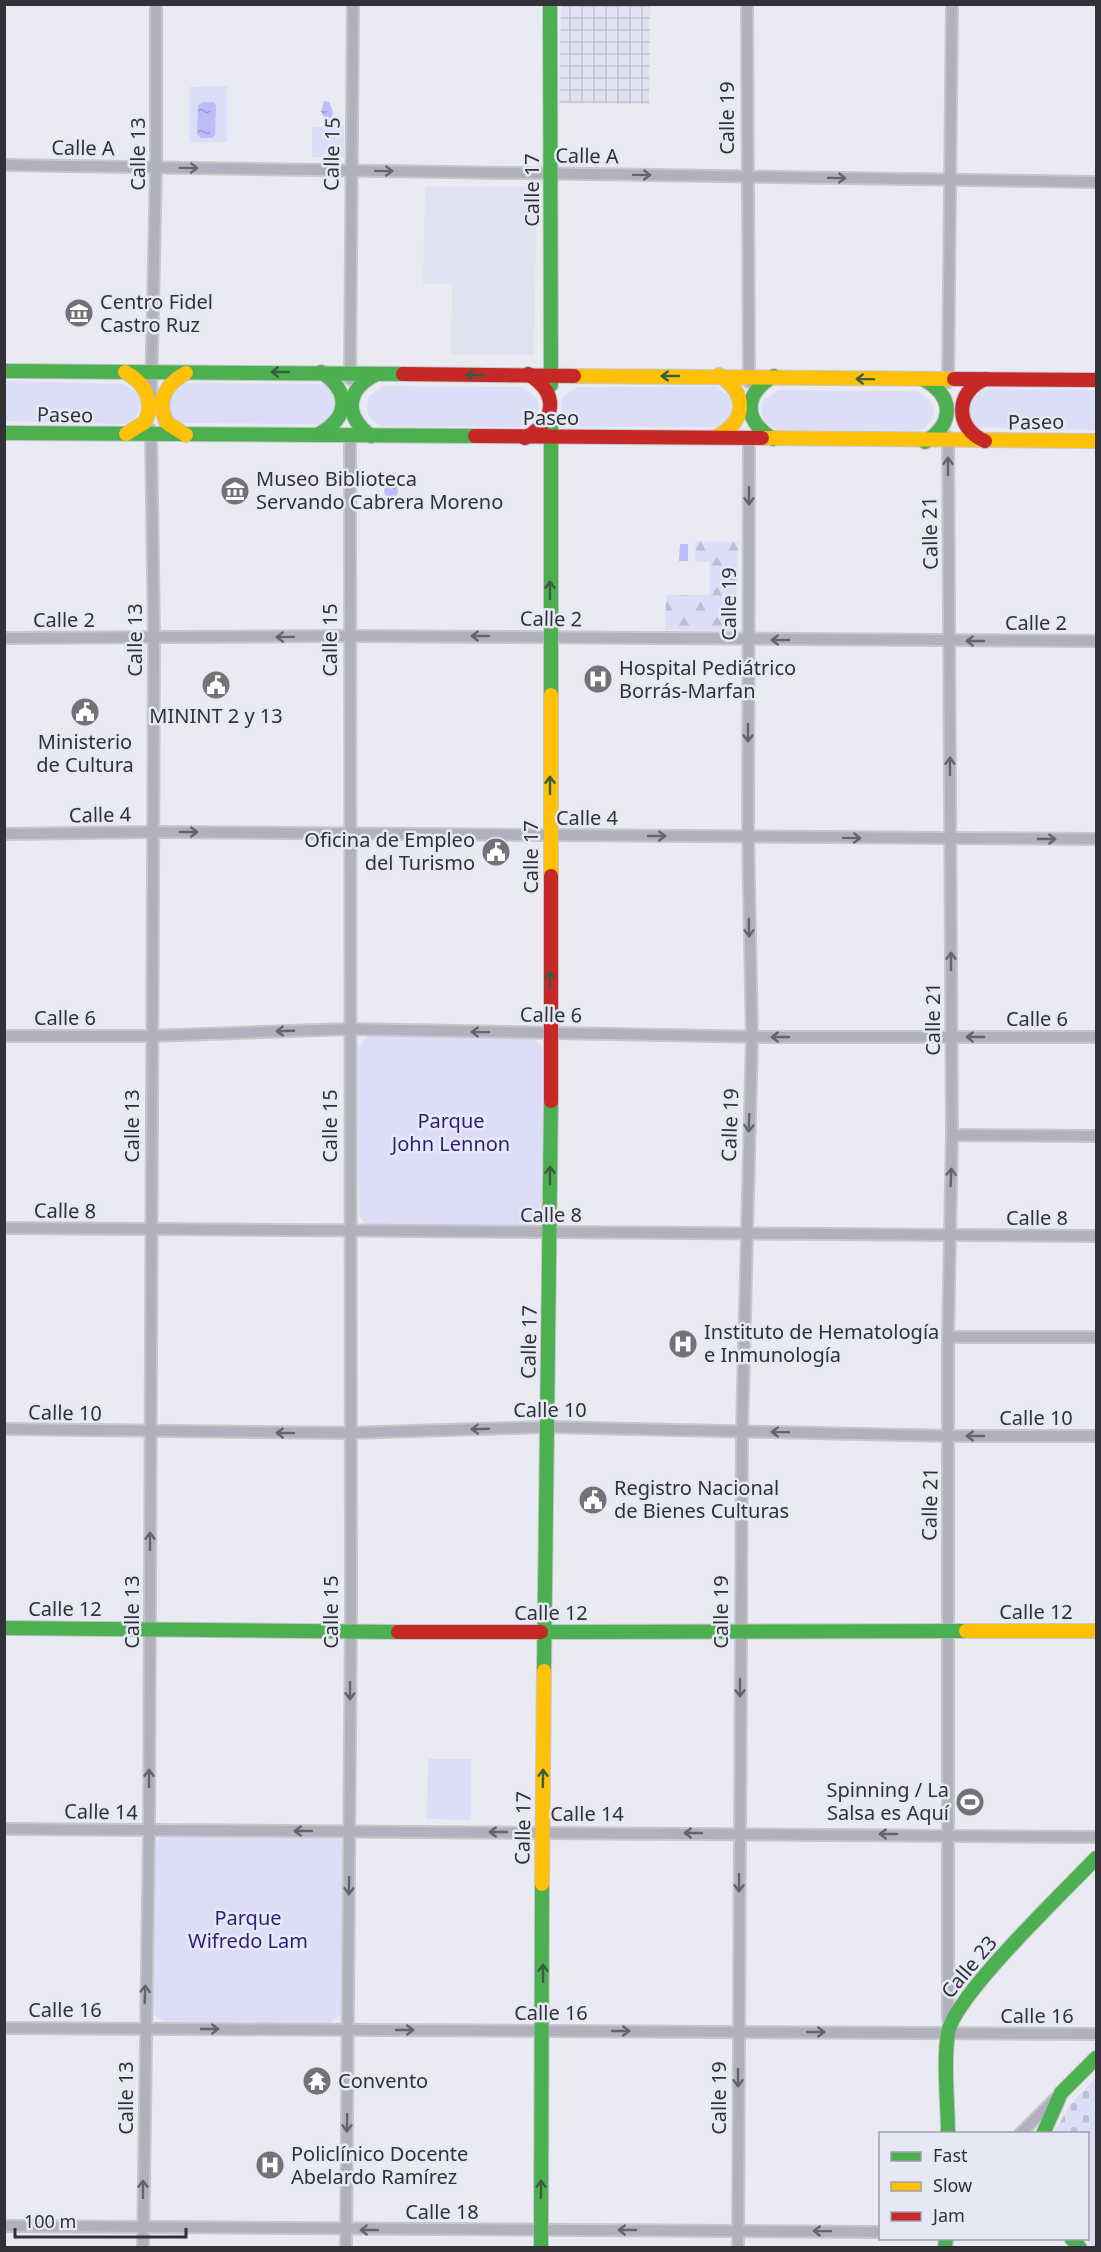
<svg xmlns="http://www.w3.org/2000/svg" width="1101" height="2252" viewBox="0 0 1101 2252" font-family="'Noto Sans',sans-serif">
<style>
.built{fill:#e1e2f1}
.industrial{fill:url(#industrial-grid)}
.green{fill:#dcddf6}
.forest{fill:url(#forest-firs)}
.cemetery{fill:url(#cemetery-stones)}
.water{fill:url(#water-ripples)}
.lines{fill:none;stroke-linecap:round;stroke-linejoin:round}
.street-casing{stroke:#c6c7cc;stroke-width:14}
.fast-casing{stroke:#c6c7cc;stroke-width:16}
.slow-casing{stroke:#c6c7cc;stroke-width:16}
.jam-casing{stroke:#c6c7cc;stroke-width:16}
.street{stroke:#b0b1bc;stroke-width:10}
.fast{stroke:#4caf50;stroke-width:14}
.slow{stroke:#ffc107;stroke-width:14}
.jam{stroke:#c62828;stroke-width:14}
.oneway{stroke:#64646c}
.oneway2{stroke:#3a5d40}
.labels{text-anchor:middle;stroke-width:5;stroke-linejoin:round;paint-order:stroke}
.street-label{font-size:20px;fill:#313137;stroke:#e7e8f6}
.poi-label{font-size:20px;fill:#313137;stroke:#e7e8f6;text-anchor:start}
.park-label{font-size:20px;fill:#2e1d79;stroke:#e7e8f6}
</style>
<defs>
<pattern id="industrial-grid" width="8" height="8" patternUnits="userSpaceOnUse" patternTransform="scale(1.5)"><rect width="8" height="8" fill="#e1e2f1"/><path d="M0 4h8M4 0v8" fill="none" stroke="#c2c2cf"/></pattern>
<pattern id="forest-firs" width="22" height="20" patternUnits="userSpaceOnUse" patternTransform="scale(1.5)"><rect width="22" height="20" fill="#dcddf6"/><path d="M5 1l3.5 6h-7zM16 11l3.5 6h-7z" fill="#bdbed4"/></pattern>
<pattern id="cemetery-stones" width="16" height="16" patternUnits="userSpaceOnUse" patternTransform="scale(1.5)"><rect width="16" height="16" fill="#dcddf6"/><path d="M2 7V4a2 2 0 0 1 4 0v3zM10 15v-3a2 2 0 0 1 4 0v3z" fill="#bdbed4"/></pattern>
<pattern id="water-ripples" width="26" height="14" patternUnits="userSpaceOnUse" patternTransform="scale(1.5)"><rect width="26" height="14" fill="#bbbcf8"/><path d="M2 4q2-2 4 0t4 0M15 11q2-2 4 0t4 0" fill="none" stroke="#9999ca"/></pattern>
</defs>
<rect width="100%" height="100%" fill="#eaebf2"/>
<path class="built" d="M 425,186 L 537,187 L 534,355 L 451,354 L 452,284 L 423,284 Z"/>
<path class="industrial" d="M 561,5 L 650,5 L 649,104 L 559,103 Z"/>
<g class="green">
<path d="M 227,86 L 227,142 L 189,143 L 189,87 Z"/>
<path d="M 344,126 L 344,157 L 312,157 L 312,127 Z"/>
<path d="M 5,381 L 124,384 L 139,395 C 143,409 138,420 124,424 L 5,421 Z"/>
<path d="M 184,383 L 322,384 L 328,386 L 338,407 L 322,424 L 183,423 L 172,417 L 167,399 Z"/>
<path d="M 384,386 L 522,387 L 537,398 C 541,412 536,423 522,427 L 383,426 C 369,422 364,410 369,396 Z"/>
<path d="M 578,387 L 716,387 L 731,398 C 733,414 730,420 716,427 L 578,427 C 563,422 558,411 563,397 Z"/>
<path d="M 982,389 L 1096,390 L 1096,430 L 976,427 L 965,405 L 968,399 Z"/>
<path d="M 779,390 L 917,391 L 932,402 C 936,416 931,426 917,431 L 778,430 C 764,425 758,414 764,400 Z"/>
<path d="M 370,1035 L 533,1037 L 543,1048 L 543,1217 L 531,1229 L 367,1226 L 359,1216 L 358,1047 Z"/>
<path d="M 428,1759 L 471,1759 L 471,1820 L 427,1819 Z"/>
<path d="M 164,1835 L 333,1835 L 343,1842 L 342,2009 L 341,2014 L 328,2024 L 165,2023 L 151,2013 L 155,1843 Z"/>
</g>
<path class="forest" d="M 696,541 L 738,542 L 736,631 L 665,630 L 666,595 L 709,595 L 710,562 L 695,562 Z"/>
<path class="cemetery" d="M 1096,2077 L 1096,2247 L 1095,2248 L 1086,2239 L 1088,2134 L 1054,2133 L 1070,2105 Z"/>
<g class="water">
<path d="M 324,101 L 329,102 L 333,112 L 331,120 L 327,122 L 321,112 Z"/>
<path d="M 203,102 L 214,102 L 216,105 L 215,135 L 212,138 L 201,138 L 197,134 L 198,105 Z"/>
<circle cx="391" cy="491" r="7"/>
<path d="M 680,544 L 688,544 L 688,561 L 679,561 Z"/>
</g>
<g class="lines">
<g class="street-casing">
<g id="street">
<path d="M 747,4 L 749,382"/>
<path d="M 4,165 L 1096,182"/>
<path d="M 350,379 L 353,4"/>
<path d="M 948,382 L 952,4"/>
<path d="M 151,396 L 156,167 L 156,4"/>
<path d="M 4,638 L 349,636 L 1096,641"/>
<path d="M 4,834 L 152,832 L 1096,839"/>
<path d="M 4,1036 L 151,1036 L 349,1029 L 764,1037 L 1096,1037"/>
<path d="M 952,1135 L 1096,1136"/>
<path d="M 4,1228 L 1096,1236"/>
<path d="M 948,1337 L 1096,1337"/>
<path d="M 4,1429 L 350,1433 L 546,1427 L 948,1436 L 1096,1436"/>
<path d="M 4,1829 L 1096,1837"/>
<path d="M 948,2020 L 948,1337 L 952,1135 L 948,437"/>
<path d="M 4,2028 L 1096,2034"/>
<path d="M 1020,2134 L 1056,2098"/>
<path d="M 4,2226 L 880,2232"/>
<path d="M 143,2248 L 149,1831 L 154,638 L 151,430"/>
<path d="M 346,2248 L 351,1614 L 350,436"/>
<path d="M 738,2248 L 742,1431 L 752,1037 L 748,836 L 749,437"/>
</g>
</g>
<g class="fast-casing">
<g id="fast">
<path d="M 550,4 L 551,385"/>
<path d="M 4,371 L 403,374"/>
<path d="M 923,379 C 954,396 955,423 925,442"/>
<path d="M 551,424 L 551,695"/>
<path d="M 4,433 L 475,436"/>
<path d="M 319,434 C 350,417 350,391 321,372"/>
<path d="M 371,436 C 343,415 346,389 377,374"/>
<path d="M 773,439 C 743,420 743,394 774,376"/>
<path d="M 4,1628 L 398,1632"/>
<path d="M 541,1632 L 966,1631"/>
<path d="M 544,1671 L 551,1101"/>
<path d="M 948,2134 C 948,2104 943,2062 948,2033 C 954,1996 1066,1890 1096,1858"/>
<path d="M 1043,2134 L 1061,2093 L 1096,2058"/>
<path d="M 1071,2238 L 1080,2248"/>
<path d="M 541,2248 L 542,1884"/>
<path d="M 945,2248 L 946,2238"/>
</g>
</g>
<g class="slow-casing">
<g id="slow">
<path d="M 125,372 C 145,383 155,401 145,422 L 126,434"/>
<path d="M 186,373 C 165,384 156,402 167,423 L 186,435"/>
<path d="M 574,376 L 954,379"/>
<path d="M 716,437 C 747,421 748,394 719,375"/>
<path d="M 762,438 L 1096,441"/>
<path d="M 551,695 L 551,876"/>
<path d="M 966,1631 L 1096,1631"/>
<path d="M 542,1884 L 544,1671"/>
</g>
</g>
<g class="jam-casing">
<g id="jam">
<path d="M 403,374 L 574,376"/>
<path d="M 954,379 L 1096,380"/>
<path d="M 985,379 C 955,392 954,428 985,441"/>
<path d="M 475,436 L 762,438"/>
<path d="M 525,438 C 556,420 560,394 528,374"/>
<path d="M 551,876 L 551,1101"/>
<path d="M 398,1632 L 541,1632"/>
</g>
</g>
<use href="#street" class="street"/>
<use href="#fast" class="fast"/>
<use href="#slow" class="slow"/>
<use href="#jam" class="jam"/>
</g>
<defs><path id="oneway-shaft" d="M-6 0H5M1.5-3L5.5 0L1.5 3" fill="none" stroke-width="1.6" stroke-linecap="round" stroke-linejoin="round" transform="scale(1.5)"/></defs>
<g class="oneway">
<use href="#oneway-shaft" transform="translate(189 168) rotate(1)"/>
<use href="#oneway-shaft" transform="translate(384 171) rotate(1)"/>
<use href="#oneway-shaft" transform="translate(642 175) rotate(1)"/>
<use href="#oneway-shaft" transform="translate(837 178) rotate(1)"/>
<use href="#oneway-shaft" transform="translate(948 466) rotate(-90)"/>
<use href="#oneway-shaft" transform="translate(749 496) rotate(90)"/>
<use href="#oneway-shaft" transform="translate(480 636) rotate(-180)"/>
<use href="#oneway-shaft" transform="translate(285 637) rotate(179)"/>
<use href="#oneway-shaft" transform="translate(780 640) rotate(-180)"/>
<use href="#oneway-shaft" transform="translate(975 641) rotate(180)"/>
<use href="#oneway-shaft" transform="translate(748 733) rotate(90)"/>
<use href="#oneway-shaft" transform="translate(950 766) rotate(-90)"/>
<use href="#oneway-shaft" transform="translate(189 832)"/>
<use href="#oneway-shaft" transform="translate(657 836)"/>
<use href="#oneway-shaft" transform="translate(852 838) rotate(1)"/>
<use href="#oneway-shaft" transform="translate(1047 839)"/>
<use href="#oneway-shaft" transform="translate(749 928) rotate(89)"/>
<use href="#oneway-shaft" transform="translate(951 961) rotate(-90)"/>
<use href="#oneway-shaft" transform="translate(285 1031) rotate(178)"/>
<use href="#oneway-shaft" transform="translate(480 1032) rotate(-179)"/>
<use href="#oneway-shaft" transform="translate(780 1037) rotate(180)"/>
<use href="#oneway-shaft" transform="translate(975 1037) rotate(-180)"/>
<use href="#oneway-shaft" transform="translate(749 1123) rotate(92)"/>
<use href="#oneway-shaft" transform="translate(951 1177) rotate(-88)"/>
<use href="#oneway-shaft" transform="translate(480 1429) rotate(178)"/>
<use href="#oneway-shaft" transform="translate(780 1432) rotate(-179)"/>
<use href="#oneway-shaft" transform="translate(285 1433) rotate(-180)"/>
<use href="#oneway-shaft" transform="translate(975 1436) rotate(-180)"/>
<use href="#oneway-shaft" transform="translate(150 1541) rotate(-90)"/>
<use href="#oneway-shaft" transform="translate(740 1688) rotate(90)"/>
<use href="#oneway-shaft" transform="translate(350 1691) rotate(90)"/>
<use href="#oneway-shaft" transform="translate(149 1778) rotate(-90)"/>
<use href="#oneway-shaft" transform="translate(303 1831) rotate(-180)"/>
<use href="#oneway-shaft" transform="translate(498 1832) rotate(-180)"/>
<use href="#oneway-shaft" transform="translate(693 1833) rotate(-180)"/>
<use href="#oneway-shaft" transform="translate(888 1834) rotate(-180)"/>
<use href="#oneway-shaft" transform="translate(739 1883) rotate(90)"/>
<use href="#oneway-shaft" transform="translate(349 1886) rotate(91)"/>
<use href="#oneway-shaft" transform="translate(145 1994) rotate(-88)"/>
<use href="#oneway-shaft" transform="translate(210 2029)"/>
<use href="#oneway-shaft" transform="translate(405 2030)"/>
<use href="#oneway-shaft" transform="translate(621 2031)"/>
<use href="#oneway-shaft" transform="translate(816 2032)"/>
<use href="#oneway-shaft" transform="translate(738 2078) rotate(90)"/>
<use href="#oneway-shaft" transform="translate(347 2123) rotate(91)"/>
<use href="#oneway-shaft" transform="translate(143 2189) rotate(-90)"/>
<use href="#oneway-shaft" transform="translate(369 2230) rotate(-180)"/>
<use href="#oneway-shaft" transform="translate(627 2230) rotate(-180)"/>
<use href="#oneway-shaft" transform="translate(822 2231) rotate(-179)"/>
</g>
<g class="oneway2">
<use href="#oneway-shaft" transform="translate(280 372) rotate(180)"/>
<use href="#oneway-shaft" transform="translate(475 375) rotate(180)"/>
<use href="#oneway-shaft" transform="translate(670 376) rotate(-180)"/>
<use href="#oneway-shaft" transform="translate(865 379) rotate(-179)"/>
<use href="#oneway-shaft" transform="translate(550 590) rotate(-90)"/>
<use href="#oneway-shaft" transform="translate(550 785) rotate(-90)"/>
<use href="#oneway-shaft" transform="translate(550 980) rotate(-90)"/>
<use href="#oneway-shaft" transform="translate(550 1175) rotate(-90)"/>
<use href="#oneway-shaft" transform="translate(543 1778) rotate(-89)"/>
<use href="#oneway-shaft" transform="translate(543 1973) rotate(-90)"/>
<use href="#oneway-shaft" transform="translate(541 2189) rotate(-89)"/>
</g>
<defs>
<g id="museum-disc" transform="scale(1.5)"><circle r="9.5" fill="#727278" stroke="#e7e8f6"/><path d="M0-6L6-3V-2H-6V-3ZM-5-1h2V3h-2ZM-1-1h2V3h-2ZM3-1h2V3H3ZM-6 4H6V6H-6Z" fill="#fff"/></g>
<g id="hospital-disc" transform="scale(1.5)"><circle r="9.5" fill="#727278" stroke="#e7e8f6"/><path d="M-5-5h3v3.5h4V-5h3V5h-3V1.5h-4V5h-3Z" fill="#fff"/></g>
<g id="civic-disc" transform="scale(1.5)"><circle r="9.5" fill="#727278" stroke="#e7e8f6"/><path d="M-.6-6.5H3V-4.5H.6V-3L4-1V1h2V6H-6V1h2V-1L-.6-3ZM-1.2 2.5V6h2.4V2.5Z" fill="#fff"/></g>
<g id="stadium-disc" transform="scale(1.5)"><circle r="9.5" fill="#727278" stroke="#e7e8f6"/><path d="M0-5a6.5 5 0 1 0 0 10a6.5 5 0 1 0 0-10ZM-3.5-1.8h7v3.6h-7Z" fill="#fff"/></g>
<g id="temple-disc" transform="scale(1.5)"><circle r="9.5" fill="#727278" stroke="#e7e8f6"/><path d="M0-6L5-2H3V0L6.5 2.5H4V6H1.5V3h-3V6H-4V2.5H-6.5L-3 0V-2H-5Z" fill="#fff"/></g>
</defs>
<g fill-rule="evenodd">
<use href="#museum-disc" x="79" y="313"/>
<use href="#museum-disc" x="235" y="491"/>
<use href="#hospital-disc" x="598" y="679"/>
<use href="#civic-disc" x="216" y="685"/>
<use href="#civic-disc" x="85" y="712"/>
<use href="#civic-disc" x="496" y="852"/>
<use href="#hospital-disc" x="683" y="1344"/>
<use href="#civic-disc" x="593" y="1500"/>
<use href="#stadium-disc" x="970" y="1802"/>
<use href="#temple-disc" x="317" y="2081"/>
<use href="#hospital-disc" x="270" y="2165"/>
</g>
<g class="labels">
<g class="street-label">
<text transform="translate(727 118) rotate(-90)" y="7">Calle 19</text>
<text transform="translate(83 148) rotate(1)" y="7">Calle A</text>
<text transform="translate(138 154) rotate(-90)" y="7">Calle 13</text>
<text transform="translate(332 154) rotate(-89)" y="7">Calle 15</text>
<text transform="translate(587 156) rotate(1)" y="7">Calle A</text>
<text transform="translate(532 190) rotate(-90)" y="7">Calle 17</text>
<text transform="translate(65 415) rotate(1)" y="7">Paseo</text>
<text x="551" y="425">Paseo</text>
<text transform="translate(1036 422) rotate(-1)" y="7">Paseo</text>
<text transform="translate(930 533) rotate(-91)" y="7">Calle 21</text>
<text transform="translate(729 604) rotate(-90)" y="7">Calle 19</text>
<text transform="translate(551 619) rotate(1)" y="7">Calle 2</text>
<text x="64" y="627">Calle 2</text>
<text x="1036" y="630">Calle 2</text>
<text transform="translate(135 640) rotate(-90)" y="7">Calle 13</text>
<text transform="translate(330 640) rotate(-90)" y="7">Calle 15</text>
<text transform="translate(100 815) rotate(-1)" y="7">Calle 4</text>
<text x="587" y="825">Calle 4</text>
<text transform="translate(531 857) rotate(-90)" y="7">Calle 17</text>
<text transform="translate(551 1015) rotate(1)" y="7">Calle 6</text>
<text x="65" y="1025">Calle 6</text>
<text transform="translate(933 1019) rotate(-90)" y="7">Calle 21</text>
<text x="1037" y="1026">Calle 6</text>
<text transform="translate(730 1125) rotate(-88)" y="7">Calle 19</text>
<text transform="translate(132 1126) rotate(-90)" y="7">Calle 13</text>
<text transform="translate(330 1126) rotate(-90)" y="7">Calle 15</text>
<text transform="translate(65 1211) rotate(1)" y="7">Calle 8</text>
<text x="551" y="1222">Calle 8</text>
<text x="1037" y="1225">Calle 8</text>
<text transform="translate(529 1342) rotate(-89)" y="7">Calle 17</text>
<text x="550" y="1417">Calle 10</text>
<text transform="translate(65 1413) rotate(1)" y="7">Calle 10</text>
<text x="1036" y="1425">Calle 10</text>
<text transform="translate(930 1504) rotate(-89)" y="7">Calle 21</text>
<text x="65" y="1616">Calle 12</text>
<text transform="translate(132 1612) rotate(-90)" y="7">Calle 13</text>
<text transform="translate(331 1612) rotate(-90)" y="7">Calle 15</text>
<text transform="translate(721 1612) rotate(-90)" y="7">Calle 19</text>
<text x="1036" y="1619">Calle 12</text>
<text x="551" y="1620">Calle 12</text>
<text transform="translate(101 1812) rotate(1)" y="7">Calle 14</text>
<text x="587" y="1821">Calle 14</text>
<text transform="translate(523 1828) rotate(-89)" y="7">Calle 17</text>
<text transform="translate(969 1967) rotate(-50)" y="7">Calle 23</text>
<text x="65" y="2017">Calle 16</text>
<text x="551" y="2020">Calle 16</text>
<text x="1037" y="2023">Calle 16</text>
<text transform="translate(126 2098) rotate(-90)" y="7">Calle 13</text>
<text transform="translate(719 2098) rotate(-90)" y="7">Calle 19</text>
<text x="442" y="2219">Calle 18</text>
</g>
<g class="poi-label">
<text x="100" y="309">Centro Fidel<tspan x="100" dy="23">Castro Ruz</tspan></text>
<text x="256" y="486">Museo Biblioteca<tspan x="256" dy="23">Servando Cabrera Moreno</tspan></text>
<text x="619" y="675">Hospital Pediátrico<tspan x="619" dy="23">Borrás-Marfan</tspan></text>
<text x="216" y="723" text-anchor="middle">MININT 2 y 13</text>
<text x="85" y="749" text-anchor="middle">Ministerio<tspan x="85" dy="23">de Cultura</tspan></text>
<text x="475" y="847" text-anchor="end">Oficina de Empleo<tspan x="475" dy="23">del Turismo</tspan></text>
<text x="704" y="1339">Instituto de Hematología<tspan x="704" dy="23">e Inmunología</tspan></text>
<text x="614" y="1495">Registro Nacional<tspan x="614" dy="23">de Bienes Culturas</tspan></text>
<text x="949" y="1797" text-anchor="end">Spinning / La<tspan x="949" dy="23">Salsa es Aquí</tspan></text>
<text x="338" y="2088">Convento</text>
<text x="291" y="2161">Policlínico Docente<tspan x="291" dy="23">Abelardo Ramírez</tspan></text>
</g>
<g class="park-label">
<text x="451" y="1128">Parque<tspan x="451" dy="23">John Lennon</tspan></text>
<text x="248" y="1925">Parque<tspan x="248" dy="23">Wifredo Lam</tspan></text>
</g>
</g>
<rect width="1101" height="2252" fill="none" stroke="#313137" stroke-width="12"/>
<rect x="879" y="2132" width="210" height="108" fill="#e7e8f6" stroke="#9e9faa" stroke-width="1.5"/>
<rect x="891" y="2152" width="30" height="9" fill="#4caf50" stroke="#9e9faa" stroke-width="1.5"/>
<text x="933" y="2162" font-size="18" fill="#313137">Fast</text>
<rect x="891" y="2182" width="30" height="9" fill="#ffc107" stroke="#9e9faa" stroke-width="1.5"/>
<text x="933" y="2192" font-size="18" fill="#313137">Slow</text>
<rect x="891" y="2212" width="30" height="9" fill="#c62828" stroke="#9e9faa" stroke-width="1.5"/>
<text x="933" y="2222" font-size="18" fill="#313137">Jam</text>
<path d="M15 2228v9h171v-9" fill="none" stroke="#313137" stroke-width="3"/>
<text x="24" y="2228" font-size="18" fill="#313137" stroke="#e7e8f6" stroke-width="4.5" paint-order="stroke">100 m</text>
</svg>
